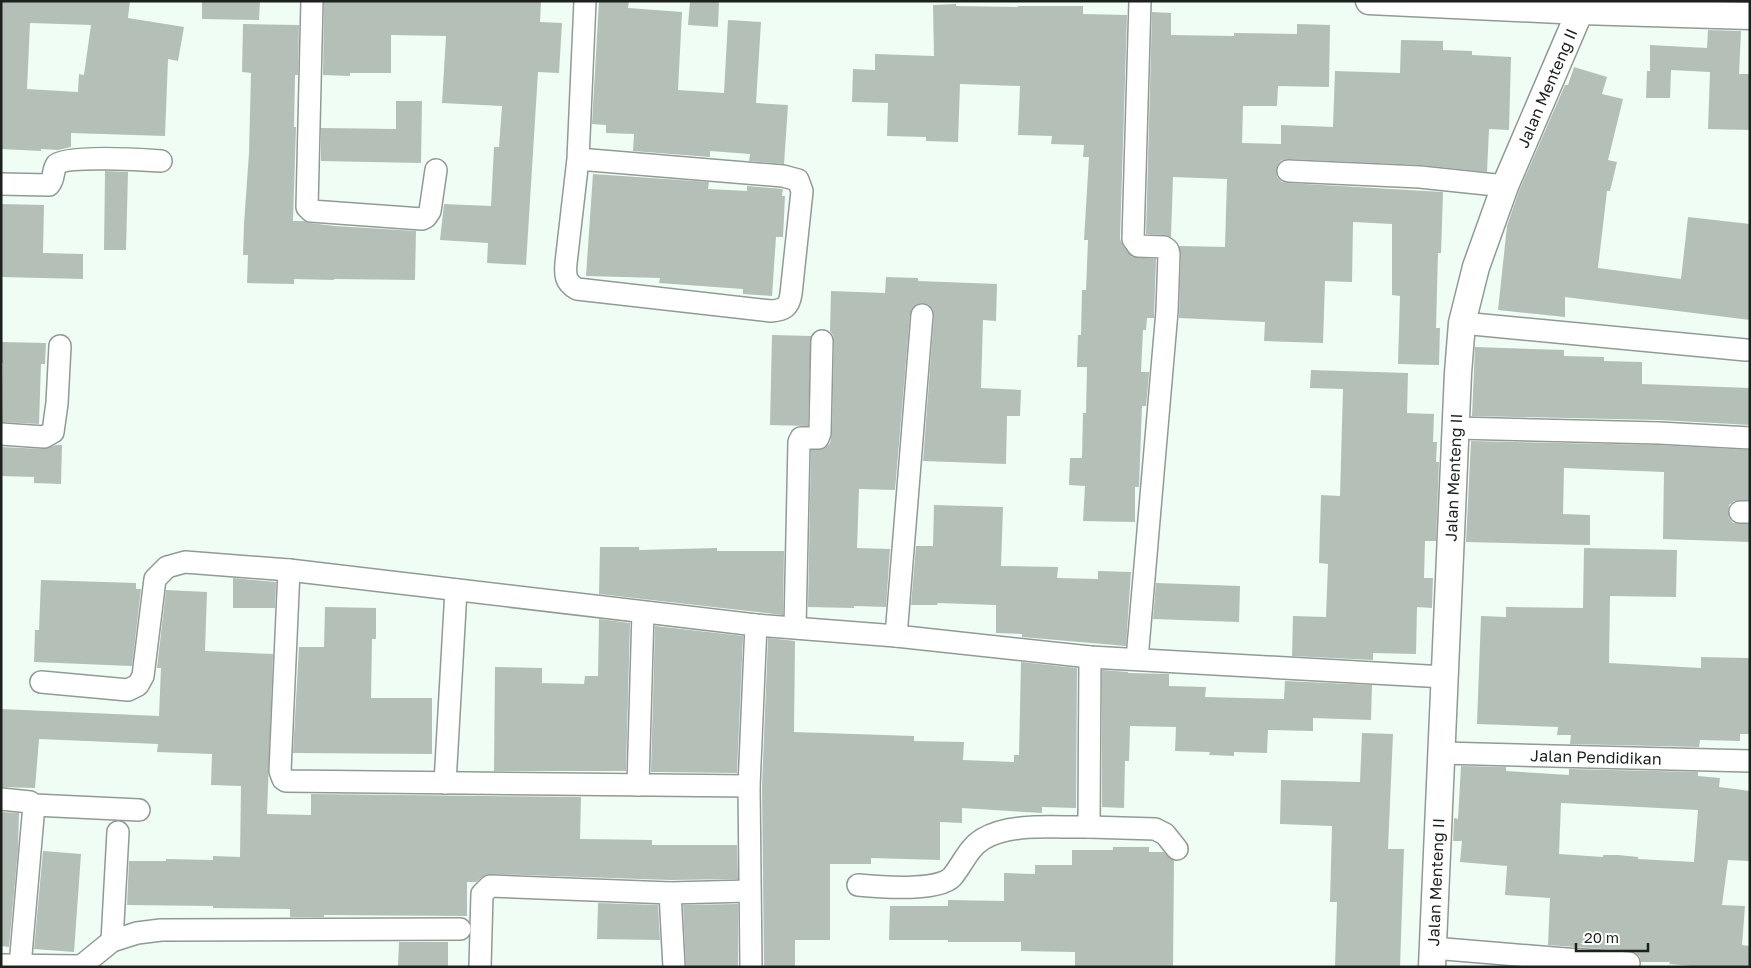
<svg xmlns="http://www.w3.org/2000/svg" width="1751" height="968" viewBox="0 0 1751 968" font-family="'Golos Text',sans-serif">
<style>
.building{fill:#b3bfb7;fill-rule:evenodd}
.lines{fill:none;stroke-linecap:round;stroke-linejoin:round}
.minor-casing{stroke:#8f9b94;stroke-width:24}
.tertiary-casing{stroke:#8f9b94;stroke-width:29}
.minor{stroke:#fff;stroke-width:21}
.tertiary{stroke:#fff;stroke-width:26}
.labels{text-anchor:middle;stroke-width:5;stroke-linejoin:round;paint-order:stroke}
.street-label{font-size:16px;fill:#1d211e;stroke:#fff}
</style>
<rect width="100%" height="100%" fill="#f0fdf5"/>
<g class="building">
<path d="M 1,1 L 130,1 L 128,18 L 184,27 L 178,61 L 168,59 L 165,136 L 71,133 L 71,147 L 58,150 L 41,149 L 41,151 L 1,149 ZM 30,23 L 91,25 L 84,75 L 79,74 L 78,92 L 27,89 Z"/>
<path d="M 202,1 L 260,1 L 259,20 L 202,19 Z"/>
<path d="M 324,1 L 541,1 L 540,22 L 562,23 L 559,73 L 538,72 L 526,265 L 487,263 L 488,243 L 440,240 L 444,204 L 491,206 L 494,147 L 499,147 L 502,106 L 442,103 L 446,36 L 391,35 L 391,73 L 350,73 L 350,76 L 323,75 Z"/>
<path d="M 599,1 L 629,1 L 628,8 L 682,12 L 678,90 L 724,93 L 728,20 L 761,22 L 756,103 L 788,105 L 784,164 L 749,161 L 750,154 L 710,151 L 710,157 L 633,151 L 634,134 L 606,133 L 606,125 L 592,124 Z"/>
<path d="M 690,1 L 719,1 L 718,27 L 688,25 Z"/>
<path d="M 956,4 L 956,6 L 1018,7 L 1018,6 L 1083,6 L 1083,14 L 1127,15 L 1120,239 L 1123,246 L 1132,257 L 1156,259 L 1154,318 L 1147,318 L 1146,330 L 1143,330 L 1141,372 L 1149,372 L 1149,374 L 1146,406 L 1142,406 L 1139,487 L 1135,487 L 1135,522 L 1083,521 L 1085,486 L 1069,485 L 1070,458 L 1082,458 L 1083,413 L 1086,413 L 1087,367 L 1077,367 L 1078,335 L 1081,335 L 1082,290 L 1086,290 L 1088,240 L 1084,240 L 1089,157 L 1083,157 L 1084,145 L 1051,144 L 1052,136 L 1018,135 L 1020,86 L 960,84 L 958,142 L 926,141 L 926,137 L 887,136 L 888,103 L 852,102 L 853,69 L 875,70 L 875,54 L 934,56 L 933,5 Z"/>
<path d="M 1152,12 L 1171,13 L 1171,35 L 1234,36 L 1234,33 L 1297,34 L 1297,24 L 1330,25 L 1329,87 L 1278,86 L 1277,106 L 1243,106 L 1242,143 L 1281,144 L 1281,125 L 1333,127 L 1335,71 L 1400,73 L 1401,40 L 1443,41 L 1443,50 L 1472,51 L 1472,55 L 1511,57 L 1509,130 L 1489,129 L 1487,172 L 1421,165 L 1289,159 L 1282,160 L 1278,164 L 1276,170 L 1277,177 L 1282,182 L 1287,183 L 1443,192 L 1441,253 L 1438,253 L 1436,328 L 1440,328 L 1439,365 L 1398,364 L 1400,296 L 1392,295 L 1392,224 L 1353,222 L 1352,282 L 1325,281 L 1323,343 L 1264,341 L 1265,322 L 1179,318 L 1181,254 L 1179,246 L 1225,247 L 1227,179 L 1173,177 L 1171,237 L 1164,235 L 1146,234 Z"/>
<path d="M 243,24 L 299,25 L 298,75 L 295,75 L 294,127 L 296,127 L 293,221 L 304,221 L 310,223 L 335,226 L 416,231 L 415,280 L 334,279 L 334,280 L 294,279 L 294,284 L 247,283 L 248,255 L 243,255 L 244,224 L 249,153 L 251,73 L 242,72 Z"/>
<path d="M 1708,30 L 1741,31 L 1739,74 L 1750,74 L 1750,130 L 1708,129 L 1710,72 L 1671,70 L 1670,98 L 1646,98 L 1647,71 L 1650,71 L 1650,45 L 1707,48 Z"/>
<path d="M 1574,67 L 1607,77 L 1602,94 L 1623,99 L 1608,160 L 1617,162 L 1610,191 L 1607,191 L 1598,268 L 1681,279 L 1688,217 L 1750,224 L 1750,320 L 1565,297 L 1565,317 L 1498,310 L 1507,226 L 1519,191 L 1565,85 L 1568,85 Z"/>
<path d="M 396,101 L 422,101 L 421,163 L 321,161 L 321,128 L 396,129 Z"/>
<path d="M 105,171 L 128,172 L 126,250 L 104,250 Z"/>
<path d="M 593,174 L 709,182 L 708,189 L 747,191 L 747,186 L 783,189 L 782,196 L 785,196 L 783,237 L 776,237 L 772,296 L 743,294 L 743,289 L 659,283 L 660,278 L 586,276 Z"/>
<path d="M 1,204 L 44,205 L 43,253 L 83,254 L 83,279 L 1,277 Z"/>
<path d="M 886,277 L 918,278 L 918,281 L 997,284 L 996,321 L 983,320 L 981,388 L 1021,390 L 1020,416 L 1007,416 L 1006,464 L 923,461 L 934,316 L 933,310 L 929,305 L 923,303 L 917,304 L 912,308 L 910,314 L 895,490 L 859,489 L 857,548 L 890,549 L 886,607 L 854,606 L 854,608 L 808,607 L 811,450 L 825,448 L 830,443 L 832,433 L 834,341 L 833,335 L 830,331 L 831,291 L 885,293 Z"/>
<path d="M 772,335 L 811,336 L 808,426 L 770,425 Z"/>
<path d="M 1,342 L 46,343 L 45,364 L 41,364 L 39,424 L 2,422 L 3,363 L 1,363 Z"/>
<path d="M 1475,347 L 1564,350 L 1564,356 L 1604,357 L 1604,361 L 1642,362 L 1642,384 L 1750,388 L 1750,425 L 1659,420 L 1472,416 Z"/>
<path d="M 1311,370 L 1408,373 L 1407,413 L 1434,414 L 1433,442 L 1437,442 L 1436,462 L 1439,462 L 1436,541 L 1425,541 L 1424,578 L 1433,578 L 1432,608 L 1417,607 L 1416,654 L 1373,653 L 1373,660 L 1292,656 L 1293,616 L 1326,617 L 1328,564 L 1319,563 L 1321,495 L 1340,496 L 1343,389 L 1310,388 Z"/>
<path d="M 1471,441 L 1658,445 L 1750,450 L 1750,500 L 1734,501 L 1729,505 L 1728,512 L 1729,518 L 1733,523 L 1750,524 L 1750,542 L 1663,539 L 1664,472 L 1564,468 L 1563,514 L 1590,515 L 1590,545 L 1466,542 Z"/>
<path d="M 56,445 L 62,445 L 61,484 L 34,483 L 34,477 L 1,476 L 1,447 L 43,449 Z"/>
<path d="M 934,505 L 1003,507 L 1001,566 L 1058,567 L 1057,578 L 1098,579 L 1098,571 L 1131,572 L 1126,646 L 1022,637 L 1022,634 L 996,633 L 996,605 L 938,603 L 937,605 L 911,605 L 916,546 L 933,546 Z"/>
<path d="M 600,547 L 639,547 L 639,550 L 717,548 L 717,551 L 784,551 L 783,615 L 599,594 Z"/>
<path d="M 1584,548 L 1677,550 L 1676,597 L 1610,596 L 1609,663 L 1701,668 L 1701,657 L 1749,658 L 1750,734 L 1740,734 L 1740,741 L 1700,740 L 1699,747 L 1570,744 L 1571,735 L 1557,735 L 1558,727 L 1477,724 L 1481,616 L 1506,617 L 1506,607 L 1583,608 Z"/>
<path d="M 233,578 L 276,582 L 275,608 L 233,608 Z"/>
<path d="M 41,580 L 136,583 L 136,589 L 141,589 L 132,666 L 34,662 L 35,630 L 39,630 Z"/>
<path d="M 1156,583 L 1240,586 L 1239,622 L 1153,619 Z"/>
<path d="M 166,590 L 207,592 L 205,651 L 273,654 L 267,814 L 311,815 L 311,794 L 581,797 L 580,839 L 652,840 L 652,845 L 737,845 L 738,879 L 670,880 L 490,874 L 485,875 L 476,882 L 467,882 L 467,916 L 324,915 L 324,917 L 290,917 L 290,909 L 213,908 L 213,906 L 127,905 L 129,861 L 166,861 L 166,859 L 213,860 L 213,856 L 240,857 L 241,786 L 211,785 L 212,754 L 157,752 L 158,744 L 39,739 L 35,788 L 1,787 L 1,709 L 159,716 L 161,668 L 157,668 Z"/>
<path d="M 325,607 L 376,608 L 376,639 L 372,639 L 371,698 L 432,698 L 432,754 L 293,753 L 299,647 L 324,647 Z"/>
<path d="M 599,619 L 630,623 L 626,771 L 494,771 L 495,667 L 542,668 L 542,683 L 584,684 L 585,676 L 598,676 Z"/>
<path d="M 655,626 L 743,636 L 737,773 L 651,772 Z"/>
<path d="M 768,638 L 795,641 L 794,732 L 914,736 L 914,741 L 964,742 L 963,760 L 1014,762 L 1014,755 L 1019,755 L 1021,662 L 1077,668 L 1076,808 L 1042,807 L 1042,813 L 962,808 L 962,823 L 940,822 L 940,860 L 871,858 L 871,864 L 830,864 L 830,940 L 795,940 L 795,967 L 764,967 L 762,786 Z"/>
<path d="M 1102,670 L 1128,672 L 1128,673 L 1169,674 L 1169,686 L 1206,687 L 1205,697 L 1284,699 L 1285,681 L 1372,685 L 1371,720 L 1313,718 L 1313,731 L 1268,730 L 1267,753 L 1234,752 L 1234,756 L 1209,755 L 1210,752 L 1175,751 L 1176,727 L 1130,726 L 1129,761 L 1125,761 L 1124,808 L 1102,807 Z"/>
<path d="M 1362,733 L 1393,734 L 1388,849 L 1404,849 L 1400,967 L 1335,967 L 1337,902 L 1330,902 L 1332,826 L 1280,824 L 1281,780 L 1360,782 Z"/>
<path d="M 1461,766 L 1506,767 L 1506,771 L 1569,775 L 1569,769 L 1698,772 L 1698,776 L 1720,778 L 1719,787 L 1750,791 L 1750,861 L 1728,860 L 1722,905 L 1745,906 L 1742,945 L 1750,946 L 1750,967 L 1704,967 L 1669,964 L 1670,962 L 1641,962 L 1640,957 L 1636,953 L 1630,951 L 1548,945 L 1550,898 L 1505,895 L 1507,866 L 1460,862 L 1462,841 L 1453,841 L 1454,818 L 1458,819 ZM 1561,803 L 1698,810 L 1694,862 L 1638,859 L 1638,857 L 1618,855 L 1603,855 L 1603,857 L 1559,854 Z"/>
<path d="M 1,812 L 19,813 L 18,849 L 9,947 L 1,946 Z"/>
<path d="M 1113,847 L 1149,847 L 1149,852 L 1164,852 L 1174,861 L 1173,967 L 1075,967 L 1075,952 L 1021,951 L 1021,942 L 948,942 L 948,940 L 889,940 L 890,906 L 948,906 L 948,900 L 1004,901 L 1004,873 L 1035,874 L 1035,865 L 1072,865 L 1072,850 L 1113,850 Z"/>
<path d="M 43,851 L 81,854 L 74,952 L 34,949 Z"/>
<path d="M 598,903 L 658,905 L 660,940 L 597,939 Z"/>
<path d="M 738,904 L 738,967 L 686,967 L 683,905 Z"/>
<path d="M 399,942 L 448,942 L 448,967 L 398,967 Z"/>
</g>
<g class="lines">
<g class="minor-casing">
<g id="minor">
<path d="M 312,1 L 307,207 L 311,211 L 422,219 L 426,217 L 430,211 L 436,170"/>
<path d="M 578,159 L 783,176 L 798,180 L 802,191 L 791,294 C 789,307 784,310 771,311 L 577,289 C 565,282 565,275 566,263 L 578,159 L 585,1"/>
<path d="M 1288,171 L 1420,177 L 1505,186"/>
<path d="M 1,184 L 49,185 C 55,179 52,170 57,164 C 63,155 147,160 161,161"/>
<path d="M 1462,323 L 1746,350"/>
<path d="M 1457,428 L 1659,433 L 1750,438"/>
<path d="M 1,434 L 44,437 L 53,432 L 57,403 L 60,346"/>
<path d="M 1740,512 L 1750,512"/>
<path d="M 289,570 L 280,771 L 283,779 L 286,781 L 749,786"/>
<path d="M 795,627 L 799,442 L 801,438 L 818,438 L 820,433 L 822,341"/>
<path d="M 896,636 L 922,315"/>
<path d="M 1137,659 L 1167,311 L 1169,254 L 1168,250 L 1164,247 L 1138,246 L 1133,239 L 1140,1"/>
<path d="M 41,682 L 128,690 L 138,685 L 143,676 L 155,579 L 167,567 L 185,562 L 289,570 L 756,625 L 896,636 L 1090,657 L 1445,677"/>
<path id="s1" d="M 1442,753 L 1750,761"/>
<path d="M 445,783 L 456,590"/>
<path d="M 638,785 L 643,612"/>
<path d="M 1,799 L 30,802 L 34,805 L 139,810"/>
<path d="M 1089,827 L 1155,829 L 1165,834 L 1177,849"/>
<path d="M 858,885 C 879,887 938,892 952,877 C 963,864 968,848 983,839 C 1011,822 1057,828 1089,827 L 1090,657"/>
<path d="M 670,893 L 674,967"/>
<path d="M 112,941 L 118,832"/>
<path d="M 1433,948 L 1566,959 L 1629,963"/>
<path d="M 1,965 L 80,966"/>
<path d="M 20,966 L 34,805"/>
<path d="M 80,967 L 112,941 L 137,933 L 161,930 L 460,929"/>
<path d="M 480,967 L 482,894 L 490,886 L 670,893 L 749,891"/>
<path d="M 751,967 L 749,786 L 756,625"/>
</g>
</g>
<g class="tertiary-casing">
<g id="tertiary">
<path d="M 1369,1 L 1580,11 L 1750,16"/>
<path id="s2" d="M 1432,967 L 1458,373 L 1462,323 L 1476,267 L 1505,186 L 1580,11"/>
</g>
</g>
<use href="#minor" class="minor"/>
<use href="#tertiary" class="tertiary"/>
</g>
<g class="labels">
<g class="street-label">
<text dy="6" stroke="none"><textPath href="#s2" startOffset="895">Jalan Menteng II</textPath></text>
<text dy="6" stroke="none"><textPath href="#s2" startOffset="490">Jalan Menteng II</textPath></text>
<text dy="6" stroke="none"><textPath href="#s1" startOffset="154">Jalan Pendidikan</textPath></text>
<text dy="6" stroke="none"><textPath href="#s2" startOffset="85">Jalan Menteng II</textPath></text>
</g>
</g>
<rect width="1751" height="968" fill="none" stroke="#1d211e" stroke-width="5"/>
<path d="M1576 943v8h72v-8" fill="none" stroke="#1d211e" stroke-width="2.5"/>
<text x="1584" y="943" font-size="15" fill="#1d211e" stroke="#ffffff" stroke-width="4" paint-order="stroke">20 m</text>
</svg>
